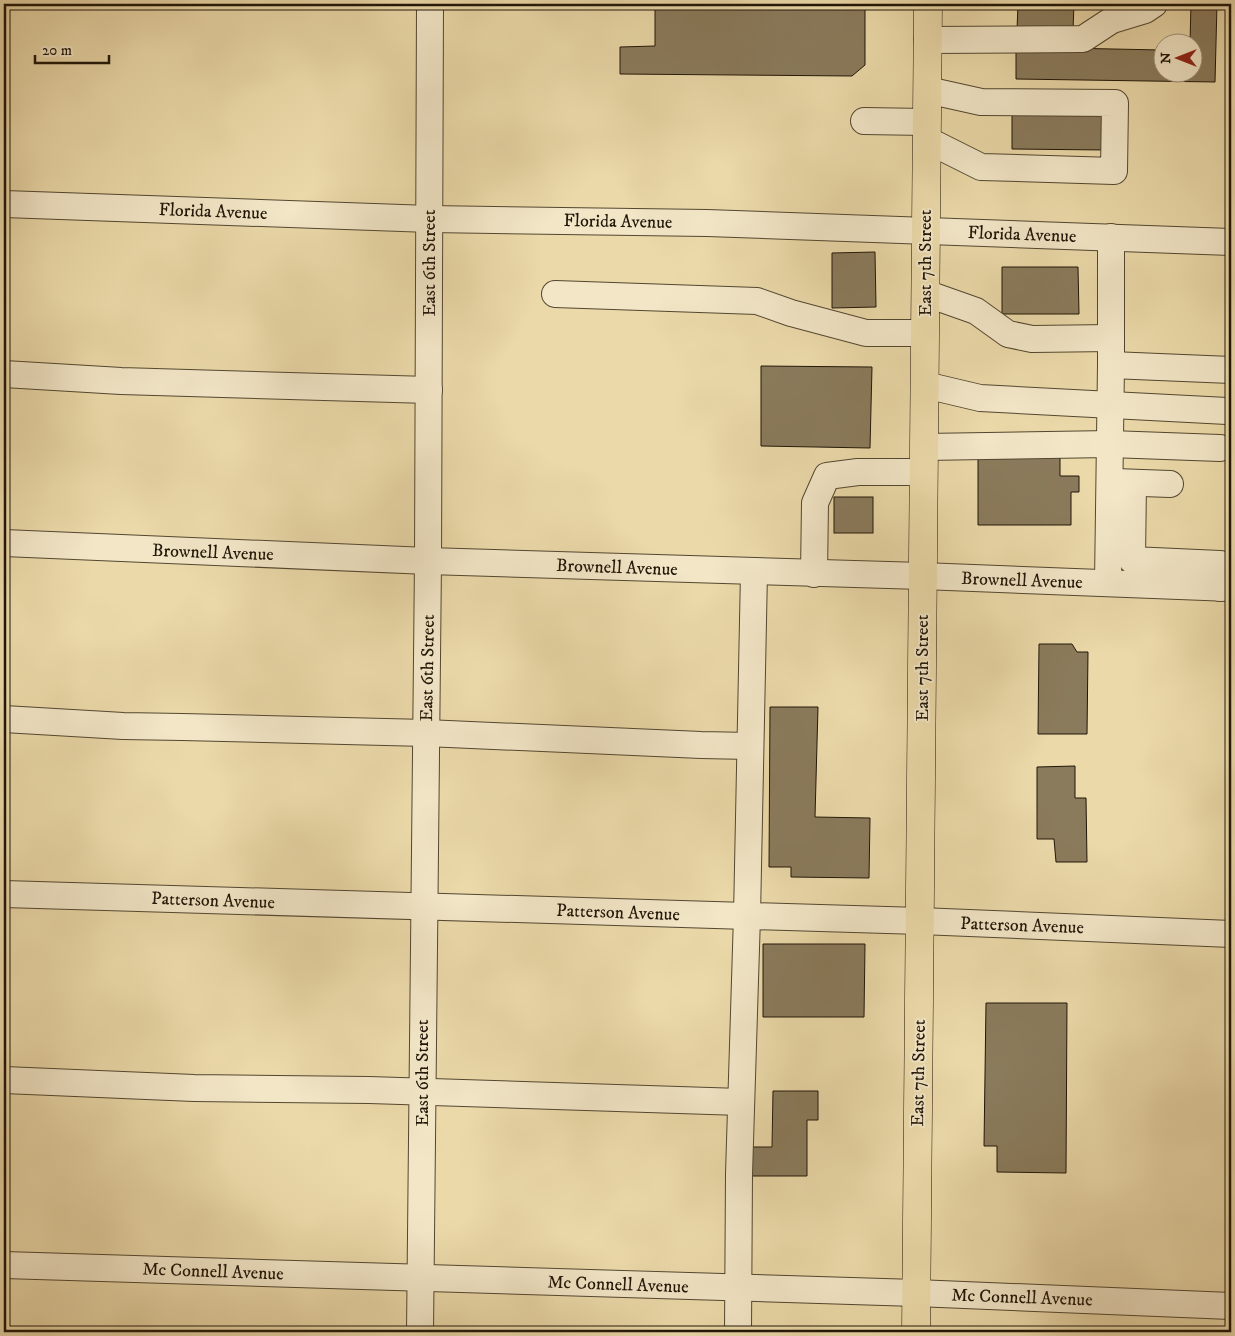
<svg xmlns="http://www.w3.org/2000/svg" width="1235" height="1336" viewBox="0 0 1235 1336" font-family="'IM FELL DW Pica',serif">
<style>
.building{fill:#8a7b5c;stroke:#201608}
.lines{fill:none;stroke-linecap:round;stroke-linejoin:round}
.minor-casing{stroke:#534730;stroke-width:28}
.major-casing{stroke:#201608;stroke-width:29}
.minor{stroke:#f2e6c7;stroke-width:26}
.major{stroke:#ebd9a9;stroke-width:28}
.labels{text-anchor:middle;stroke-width:4;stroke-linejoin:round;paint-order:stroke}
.street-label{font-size:18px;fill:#201608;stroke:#f2e6c7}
</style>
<rect width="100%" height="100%" fill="#ebd9a9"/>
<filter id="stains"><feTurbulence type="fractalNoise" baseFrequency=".004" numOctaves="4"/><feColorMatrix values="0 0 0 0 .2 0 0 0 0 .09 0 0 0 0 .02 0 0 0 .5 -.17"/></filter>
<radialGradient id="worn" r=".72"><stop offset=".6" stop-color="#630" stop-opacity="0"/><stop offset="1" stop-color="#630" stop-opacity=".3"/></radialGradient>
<g class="building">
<path d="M 655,4 L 865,4 L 865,65 L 852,76 L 620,74 L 620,47 L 655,46 Z"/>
<path d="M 1018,4 L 1074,4 L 1073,30 L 1017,30 Z"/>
<path d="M 1191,4 L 1217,4 L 1215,82 L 1016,79 L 1016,47 L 1162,50 L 1162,72 L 1192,72 L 1192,42 L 1190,42 Z"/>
<path d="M 1012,111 L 1106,112 L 1105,150 L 1012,149 Z"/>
<path d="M 875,252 L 876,307 L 832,308 L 832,253 Z"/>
<path d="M 1002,267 L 1078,267 L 1079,314 L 1002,314 Z"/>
<path d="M 761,366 L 872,367 L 870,448 L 761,446 Z"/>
<path d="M 978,455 L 1060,455 L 1060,476 L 1079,476 L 1079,492 L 1071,492 L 1071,525 L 978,525 Z"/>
<rect x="834" y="497" width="39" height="36"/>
<path d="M 1039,644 L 1072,644 L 1077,652 L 1088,652 L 1087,734 L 1038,734 Z"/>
<path d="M 770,707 L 818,707 L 815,817 L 870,818 L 869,878 L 791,877 L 791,867 L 769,867 Z"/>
<path d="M 1075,766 L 1075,798 L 1086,798 L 1087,862 L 1056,862 L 1054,839 L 1037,839 L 1037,767 Z"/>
<path d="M 763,944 L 865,944 L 864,1017 L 763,1017 Z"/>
<path d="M 986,1003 L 1067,1003 L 1066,1173 L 997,1172 L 997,1146 L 984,1146 Z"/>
<path d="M 773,1091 L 818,1091 L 818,1120 L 807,1120 L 807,1176 L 751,1176 L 752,1147 L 772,1147 Z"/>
</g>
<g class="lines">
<g class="minor-casing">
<g id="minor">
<path d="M 927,40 L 1083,39 L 1112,20 L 1145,10 L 1154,4"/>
<path d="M 864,121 L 926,122"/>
<path d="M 927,140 L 981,167 L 1114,171 L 1115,103 L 981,102 L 927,90"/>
<path d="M 4,204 L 430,219 L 707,223 L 1231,242"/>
<path d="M 925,293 L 976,311 L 1008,334 L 1032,339 L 1111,338"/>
<path d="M 555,294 L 757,301 L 791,313 L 866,333 L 925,333"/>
<path d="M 1111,365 L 1231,370"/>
<path d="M 4,374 L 121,381 L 429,390"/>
<path d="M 925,385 L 980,398 L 1227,411"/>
<path d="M 924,447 L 1110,444 L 1220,448"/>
<path d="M 1115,482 L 1170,484"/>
<path d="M 1133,483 L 1132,560 L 1220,564 L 1220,588"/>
<path d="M 4,543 L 428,561 L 922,576 L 1231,588"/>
<path d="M 814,574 L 815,503 L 827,476 L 858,472 L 924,472"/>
<path d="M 1108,583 L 1111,365 L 1111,237"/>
<path d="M 4,719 L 123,726 L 182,727 L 426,733 L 701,745 L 750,746"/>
<path d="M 4,894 L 920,921 L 1231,934"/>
<path d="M 4,1080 L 194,1088 L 369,1090 L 741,1102"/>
<path d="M 4,1265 L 916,1293 L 1231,1306"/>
<path d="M 420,1332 L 428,561 L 430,4"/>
<path d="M 738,1332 L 739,1174 L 747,916 L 754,572"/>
</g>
</g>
<g class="major-casing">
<path id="major" d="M 916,1332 L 928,4"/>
</g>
<use href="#minor" class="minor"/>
<use href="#major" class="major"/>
</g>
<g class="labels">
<g class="street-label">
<text transform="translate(213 211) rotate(2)" y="6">Florida Avenue</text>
<text transform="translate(618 221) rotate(1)" y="6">Florida Avenue</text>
<text transform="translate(1022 234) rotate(2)" y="6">Florida Avenue</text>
<text transform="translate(429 263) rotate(-90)" y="6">East 6th Street</text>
<text transform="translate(925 263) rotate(-90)" y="6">East 7th Street</text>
<text transform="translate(213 552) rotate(2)" y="6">Brownell Avenue</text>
<text transform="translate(617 567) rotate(2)" y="6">Brownell Avenue</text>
<text transform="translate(1022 580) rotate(2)" y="6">Brownell Avenue</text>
<text transform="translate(427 668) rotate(-89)" y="6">East 6th Street</text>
<text transform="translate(922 668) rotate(-90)" y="6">East 7th Street</text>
<text transform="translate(213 900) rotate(2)" y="6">Patterson Avenue</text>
<text transform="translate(618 912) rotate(2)" y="6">Patterson Avenue</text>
<text transform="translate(1022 925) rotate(2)" y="6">Patterson Avenue</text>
<text transform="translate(422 1073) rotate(-90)" y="6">East 6th Street</text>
<text transform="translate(918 1073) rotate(-89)" y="6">East 7th Street</text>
<text transform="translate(213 1271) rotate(2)" y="6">Mc Connell Avenue</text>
<text transform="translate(618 1284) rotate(2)" y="6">Mc Connell Avenue</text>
<text transform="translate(1022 1297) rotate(2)" y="6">Mc Connell Avenue</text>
</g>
</g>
<rect width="1235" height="1336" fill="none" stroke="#ebd9a9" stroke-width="20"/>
<rect x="5" y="5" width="1225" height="1326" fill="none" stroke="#201608" stroke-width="2.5"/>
<rect x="10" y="10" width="1215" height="1316" fill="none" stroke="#201608"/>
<g transform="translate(1178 58) rotate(270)"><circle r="24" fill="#f2e6c7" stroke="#9e937b"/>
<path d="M0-4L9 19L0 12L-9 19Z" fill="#8f2418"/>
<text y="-8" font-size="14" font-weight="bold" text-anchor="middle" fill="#201608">N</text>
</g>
<path d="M35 55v8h74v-8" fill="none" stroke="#201608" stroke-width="2.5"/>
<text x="42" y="55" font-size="15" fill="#201608" stroke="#f2e6c7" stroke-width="4" paint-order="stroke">20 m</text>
<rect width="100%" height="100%" filter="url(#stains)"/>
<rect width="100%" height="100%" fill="url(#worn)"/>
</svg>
